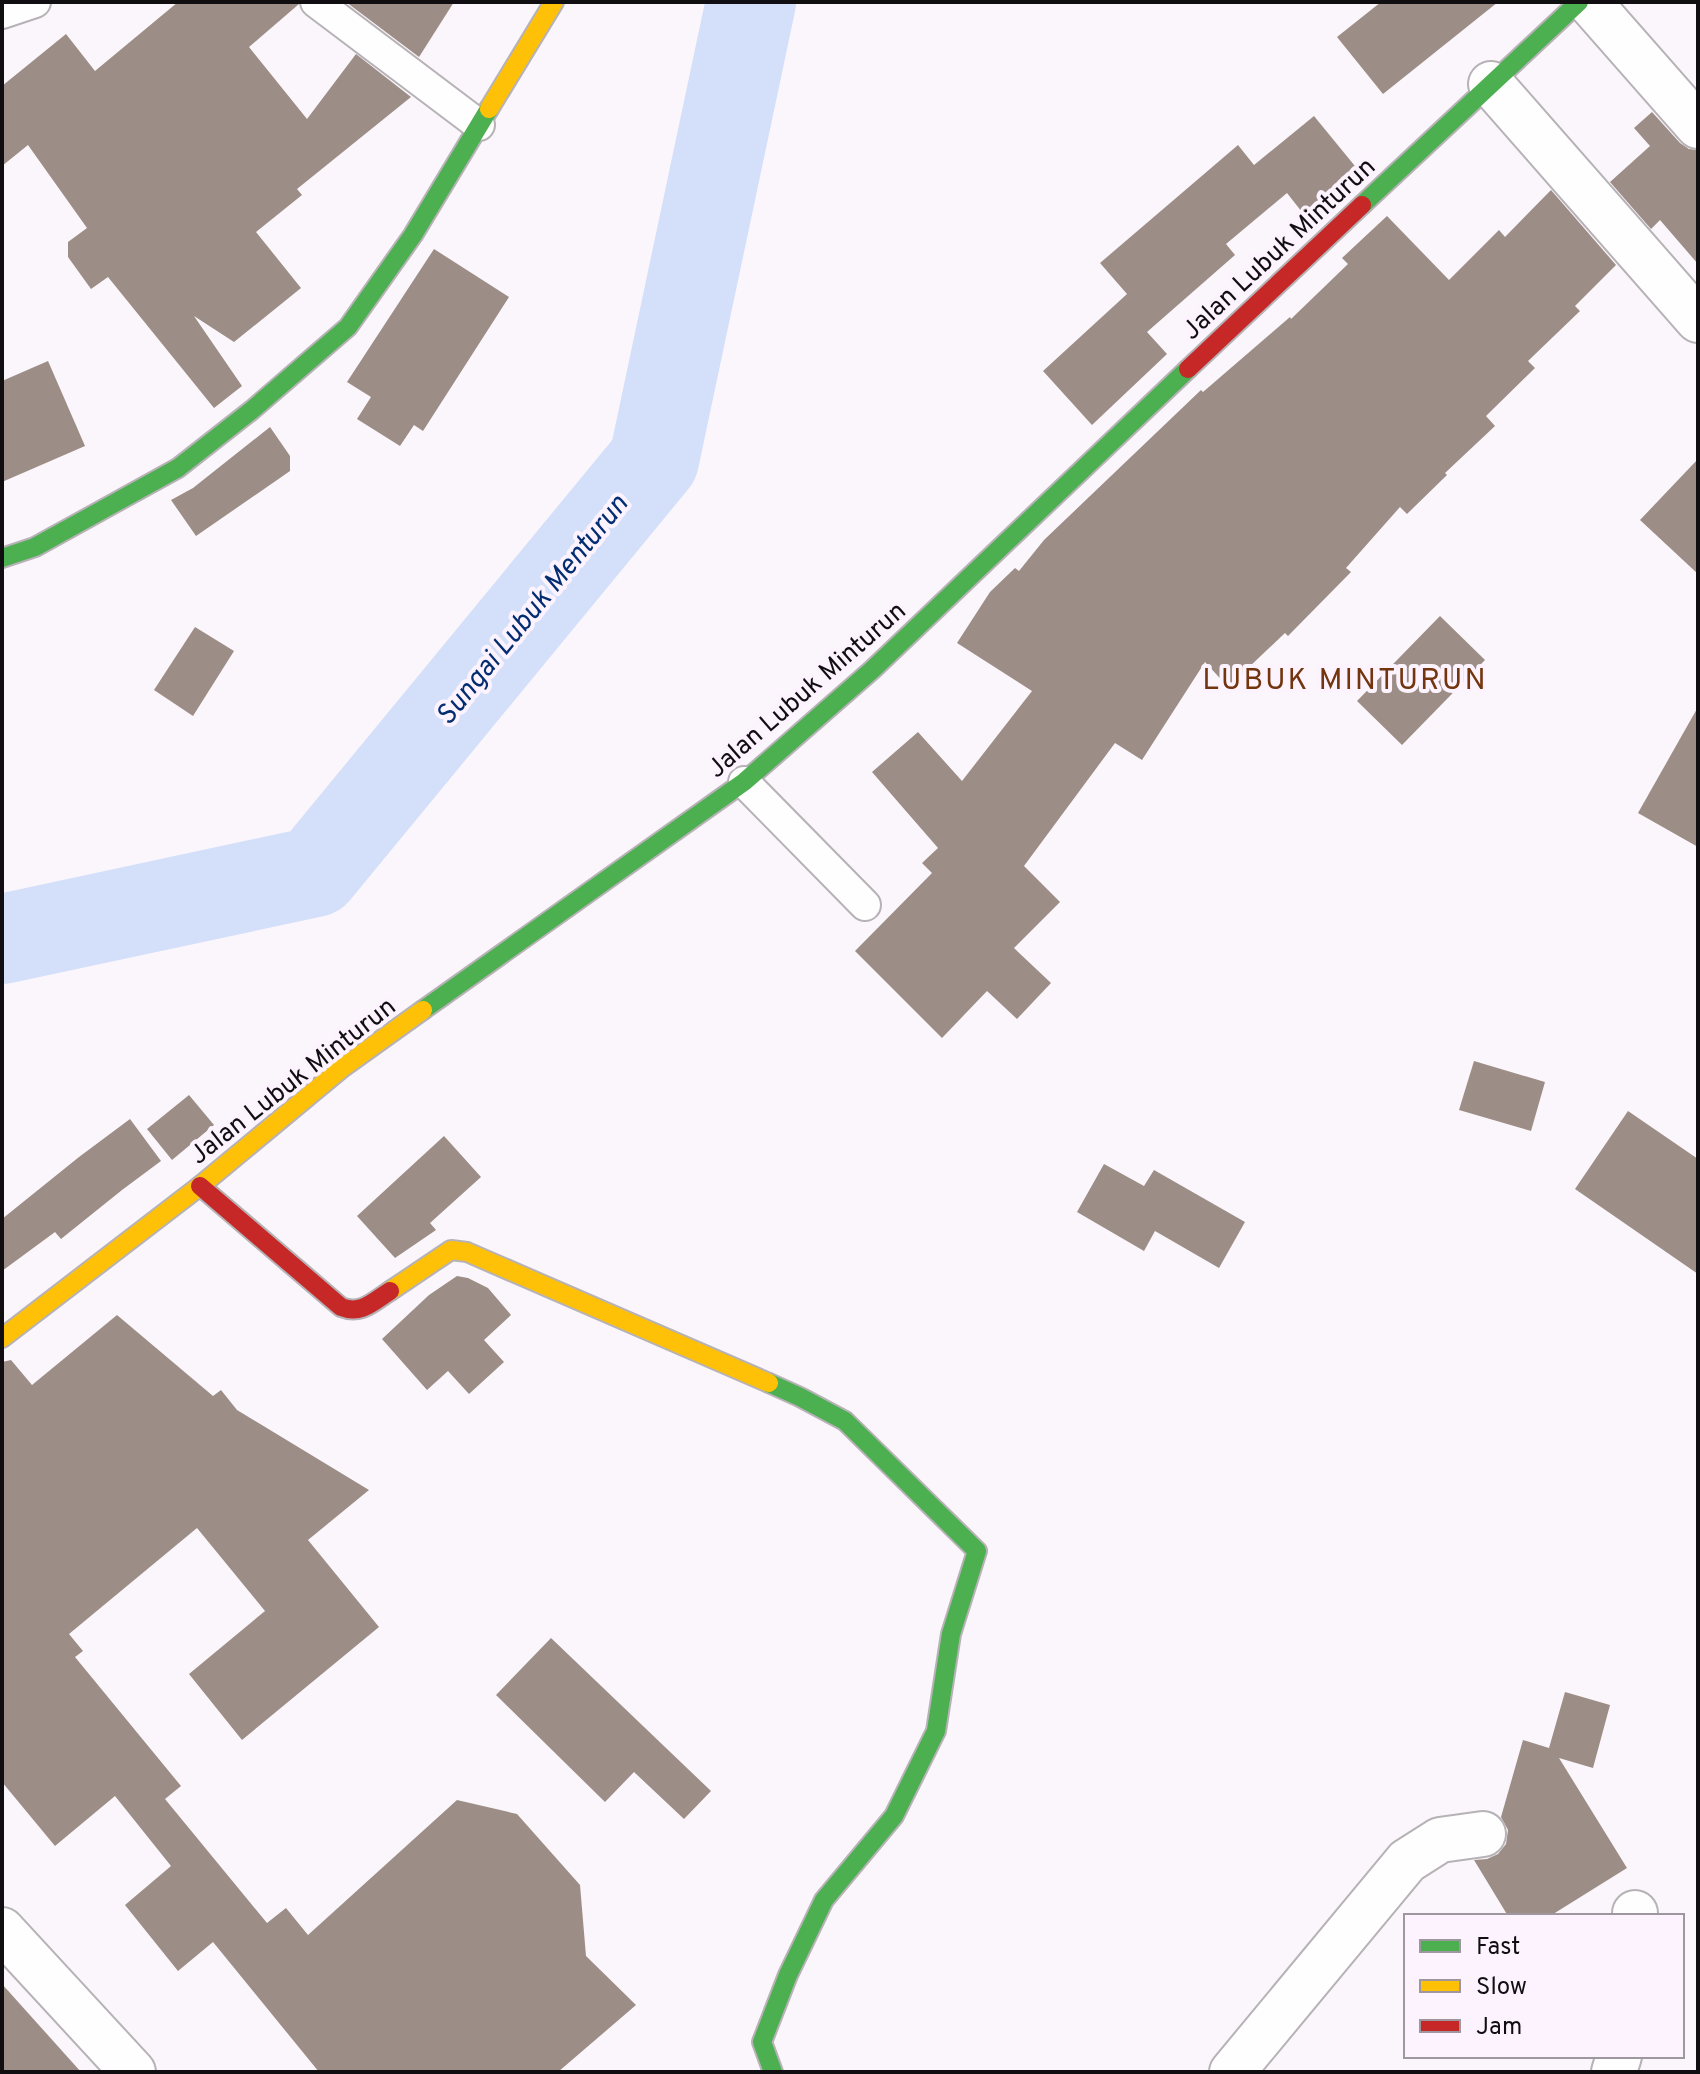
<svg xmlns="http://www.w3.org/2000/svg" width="1700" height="2074" viewBox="0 0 1700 2074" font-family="Overpass,sans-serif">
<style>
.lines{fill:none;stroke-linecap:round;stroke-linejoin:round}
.river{stroke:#d4e0fa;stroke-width:90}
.building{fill:#9c8e86}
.lane-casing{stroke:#b6b2b6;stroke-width:34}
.street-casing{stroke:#b6b2b6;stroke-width:48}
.fast-casing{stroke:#b6b2b6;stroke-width:22}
.slow-casing{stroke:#b6b2b6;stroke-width:22}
.jam-casing{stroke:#b6b2b6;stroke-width:22}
.lane{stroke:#fefefe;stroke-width:30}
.street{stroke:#fefefe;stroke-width:44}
.fast{stroke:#4caf50;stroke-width:18}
.slow{stroke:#ffc107;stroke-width:18}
.jam{stroke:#c62828;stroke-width:18}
.labels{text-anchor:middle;stroke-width:8;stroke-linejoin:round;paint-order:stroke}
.street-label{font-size:26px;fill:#110e12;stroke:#fcf3fe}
.water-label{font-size:28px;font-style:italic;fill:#032d71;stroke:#fcf3fe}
.quarter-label{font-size:30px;letter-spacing:2px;fill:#72350d;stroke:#fcf3fe}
</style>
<rect width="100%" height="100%" fill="#fbf6fb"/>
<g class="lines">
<path class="river" d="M 2,939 L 315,872 L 654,460 L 751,2"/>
</g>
<g class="building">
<path d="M 178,2 L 298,2 L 299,4 L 249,47 L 307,119 L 356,54 L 411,97 L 297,189 L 302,195 L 256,232 L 301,288 L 234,342 L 194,316 L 242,386 L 214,408 L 108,277 L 91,289 L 68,257 L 68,242 L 87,228 L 28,145 L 2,166 L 2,86 L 66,34 L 95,71 Z"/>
<path d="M 346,2 L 454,2 L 419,57 Z"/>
<path d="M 1381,2 L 1498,2 L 1383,94 L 1337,37 Z"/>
<path d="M 1652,112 L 1680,143 L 1689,149 L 1698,150 L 1698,264 L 1660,220 L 1651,229 L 1610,182 L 1650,146 L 1634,128 Z"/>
<path d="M 1314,116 L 1359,171 L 1350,178 L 1352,180 L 1309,221 L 1287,193 L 1226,244 L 1235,255 L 1147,332 L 1167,354 L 1092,425 L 1043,371 L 1127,294 L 1100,263 L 1238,145 L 1254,165 Z"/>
<path d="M 1551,190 L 1616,265 L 1575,306 L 1580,311 L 1528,361 L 1535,368 L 1486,416 L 1495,426 L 1445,473 L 1447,475 L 1407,514 L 1400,507 L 1346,568 L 1351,572 L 1288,636 L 1285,633 L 1228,687 L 1205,662 L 1142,760 L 1115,743 L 1024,866 L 1060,902 L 1014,948 L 1051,983 L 1017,1019 L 987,991 L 942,1038 L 855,951 L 932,873 L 922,863 L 938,848 L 872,772 L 918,732 L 962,781 L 1032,691 L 957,643 L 990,592 L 1015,568 L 1019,571 L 1044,540 L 1201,390 L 1203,392 L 1290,317 L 1291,319 L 1348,264 L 1342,258 L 1387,216 L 1449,280 L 1499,230 L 1505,237 Z"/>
<path d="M 434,249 L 509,297 L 423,431 L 414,425 L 400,446 L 357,419 L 371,397 L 347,382 Z"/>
<path d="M 48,361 L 85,446 L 2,482 L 2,381 Z"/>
<path d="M 270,427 L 290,456 L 290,471 L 196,536 L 171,500 L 193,488 Z"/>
<path d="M 1698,459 L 1698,574 L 1640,520 Z"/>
<path d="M 1440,616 L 1485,660 L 1402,745 L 1357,701 Z"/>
<path d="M 195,627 L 234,651 L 193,716 L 154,690 Z"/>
<path d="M 1698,707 L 1698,847 L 1638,813 Z"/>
<path d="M 1474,1061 L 1545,1082 L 1531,1131 L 1459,1110 Z"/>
<path d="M 189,1095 L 214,1125 L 172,1160 L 147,1129 Z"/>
<path d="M 1628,1111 L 1698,1159 L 1698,1274 L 1575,1189 Z"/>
<path d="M 130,1119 L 161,1161 L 122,1190 L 61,1239 L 55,1232 L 2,1271 L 2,1219 L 79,1157 Z"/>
<path d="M 444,1136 L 481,1177 L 430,1223 L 436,1230 L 395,1258 L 357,1216 Z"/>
<path d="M 1104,1164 L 1144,1186 L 1154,1170 L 1245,1222 L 1219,1268 L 1155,1231 L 1144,1251 L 1077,1212 Z"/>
<path d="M 457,1276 L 468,1278 L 488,1288 L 511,1315 L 484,1340 L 504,1362 L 469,1394 L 448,1371 L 427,1390 L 382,1339 L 429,1295 Z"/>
<path d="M 117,1315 L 213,1396 L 221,1390 L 237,1410 L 369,1490 L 308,1540 L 379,1627 L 242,1740 L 189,1674 L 265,1611 L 197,1528 L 69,1634 L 83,1651 L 75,1657 L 181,1786 L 165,1799 L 267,1923 L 286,1908 L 308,1935 L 457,1800 L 517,1814 L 580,1885 L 586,1956 L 636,2005 L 558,2072 L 319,2072 L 213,1942 L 178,1971 L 125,1905 L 171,1866 L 115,1796 L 55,1846 L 2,1782 L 2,1362 L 11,1360 L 32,1385 Z"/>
<path d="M 551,1638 L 711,1791 L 684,1819 L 634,1772 L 605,1802 L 496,1695 Z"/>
<path d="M 1565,1692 L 1610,1705 L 1593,1768 L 1559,1758 L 1627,1868 L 1550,1916 L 1508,1916 L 1474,1860 L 1487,1859 L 1498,1854 L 1506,1844 L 1508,1830 L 1501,1817 L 1523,1740 L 1549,1748 Z"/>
<path d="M 2,1984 L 81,2072 L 2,2072 Z"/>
</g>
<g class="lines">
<g class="lane-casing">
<g id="lane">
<path d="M 316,2 L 479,125"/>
<path d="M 2,13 L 35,2"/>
<path d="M 744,782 L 865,905"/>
</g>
</g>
<g class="street-casing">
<g id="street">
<path d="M 1589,2 L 1698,126"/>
<path d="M 1491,84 L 1698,320"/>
<path d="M 1635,1916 L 1635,1913"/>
<path d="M 2,1930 L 133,2072"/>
<path d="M 1232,2072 L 1407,1861 L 1440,1840 L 1483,1834"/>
<path d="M 1614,2072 L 1619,2056"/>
</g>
</g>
<g class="fast-casing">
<g id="fast">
<path d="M 1362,205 L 1579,2"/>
<path d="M 2,558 L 35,547 L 178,468 L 252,410 L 348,327 L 413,235 L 489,109"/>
<path d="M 423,1010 L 744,782 L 872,670 L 1188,369"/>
<path d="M 769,1383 L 800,1397 L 845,1421 L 977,1551 L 951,1634 L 936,1731 L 894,1816 L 824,1900 L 788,1975 L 762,2042 L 773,2072"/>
</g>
</g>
<g class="slow-casing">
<g id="slow">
<path d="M 489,109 L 554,2"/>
<path d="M 390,1291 L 451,1250 L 467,1252 L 769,1383"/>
<path d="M 2,1338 L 200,1186 L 342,1068 L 423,1010"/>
</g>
</g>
<g class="jam-casing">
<g id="jam">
<path d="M 1188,369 L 1362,205"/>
<path d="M 200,1186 L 341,1307 C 361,1315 373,1302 390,1291"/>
</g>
</g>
<use href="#lane" class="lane"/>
<use href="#street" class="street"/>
<use href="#fast" class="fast"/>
<use href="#slow" class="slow"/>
<use href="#jam" class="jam"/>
</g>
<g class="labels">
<g class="street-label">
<text transform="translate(1278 248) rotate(-43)" y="9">Jalan Lubuk Minturun</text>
<text transform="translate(806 689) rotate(-41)" y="9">Jalan Lubuk Minturun</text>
<text transform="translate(292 1080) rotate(-38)" y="9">Jalan Lubuk Minturun</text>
</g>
<g class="water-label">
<text transform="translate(531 609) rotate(-51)" y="10">Sungai Lubuk Menturun</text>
</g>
<g class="quarter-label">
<text x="1345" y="689">LUBUK MINTURUN</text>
</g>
</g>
<rect width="1700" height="2074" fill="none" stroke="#110e12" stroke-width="8"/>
<rect x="1404" y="1914" width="280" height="144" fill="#fcf3fe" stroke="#9e97a0" stroke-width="2"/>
<rect x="1420" y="1940" width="40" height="12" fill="#4caf50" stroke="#9e97a0" stroke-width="2"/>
<text x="1476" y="1954" font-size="24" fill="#110e12">Fast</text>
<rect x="1420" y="1980" width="40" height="12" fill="#ffc107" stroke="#9e97a0" stroke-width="2"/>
<text x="1476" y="1994" font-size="24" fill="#110e12">Slow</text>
<rect x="1420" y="2020" width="40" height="12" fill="#c62828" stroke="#9e97a0" stroke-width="2"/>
<text x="1476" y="2034" font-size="24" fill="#110e12">Jam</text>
</svg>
